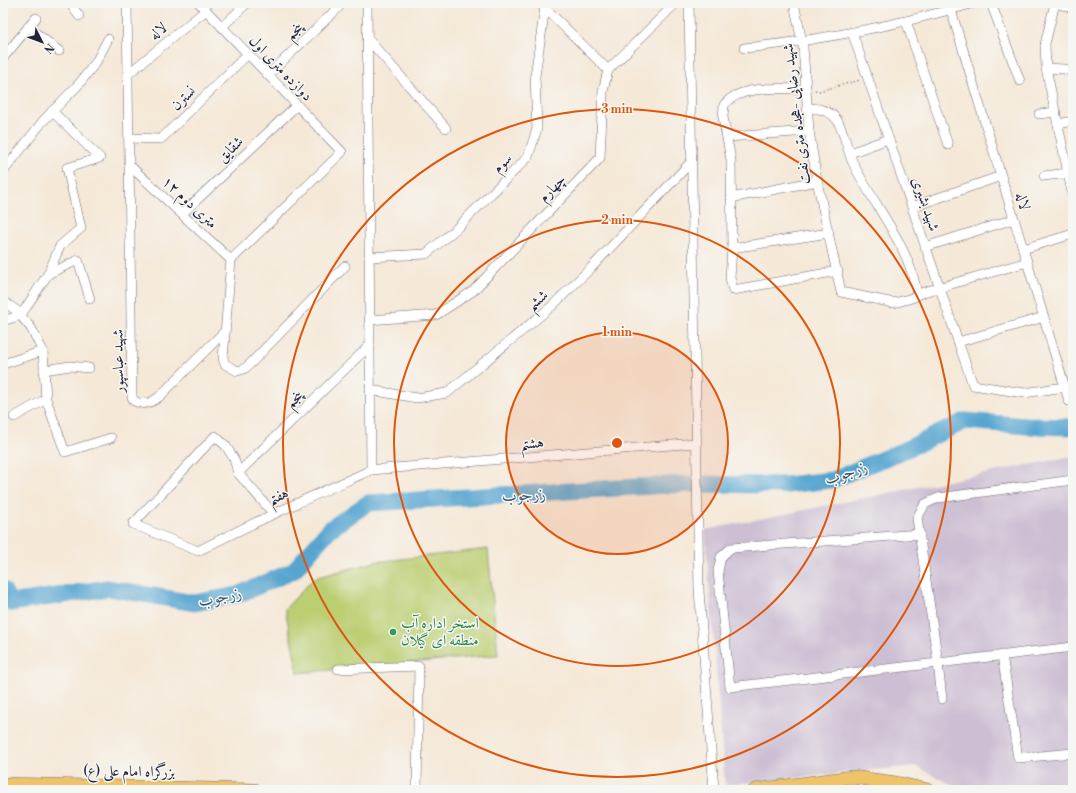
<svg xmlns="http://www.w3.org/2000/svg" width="1076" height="793" viewBox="0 0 1076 793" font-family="'Libre Bodoni',Amiri,serif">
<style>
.industrial{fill:#ccbed3}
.green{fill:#bbce71;stroke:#6e7856}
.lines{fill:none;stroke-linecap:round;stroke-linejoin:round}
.river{stroke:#56a5d0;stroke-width:17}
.minor-casing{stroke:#6c6772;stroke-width:10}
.highway-casing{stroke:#6c6772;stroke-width:14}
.path{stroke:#6c6772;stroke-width:1.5;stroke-dasharray:1 3;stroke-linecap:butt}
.minor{stroke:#fff;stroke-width:9}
.highway{stroke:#efc469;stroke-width:13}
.ring{fill:none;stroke:#de560e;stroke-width:2}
.leisure-dot{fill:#2e9e5b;stroke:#f6f6f2;stroke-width:1.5}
.labels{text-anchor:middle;stroke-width:3;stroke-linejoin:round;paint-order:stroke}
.street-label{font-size:15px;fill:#22223b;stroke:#f6f6f2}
.leisure-label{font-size:15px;fill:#27864d;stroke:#f6f6f2;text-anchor:start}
.water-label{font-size:16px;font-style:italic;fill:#375677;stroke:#f6f6f2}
.centre{fill:#de560e;stroke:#f6f6f2;stroke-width:2}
.ring-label{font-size:12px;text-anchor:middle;font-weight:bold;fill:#de560e;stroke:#f6f6f2;stroke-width:3;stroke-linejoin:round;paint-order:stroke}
</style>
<rect width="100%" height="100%" fill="#f6f6f2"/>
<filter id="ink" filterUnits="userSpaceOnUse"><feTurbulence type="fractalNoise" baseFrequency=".025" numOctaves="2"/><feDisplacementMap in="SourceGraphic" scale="8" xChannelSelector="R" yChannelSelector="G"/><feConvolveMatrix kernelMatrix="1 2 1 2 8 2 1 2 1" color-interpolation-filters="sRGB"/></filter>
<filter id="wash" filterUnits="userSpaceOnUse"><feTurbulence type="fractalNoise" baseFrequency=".012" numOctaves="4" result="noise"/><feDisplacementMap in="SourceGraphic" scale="16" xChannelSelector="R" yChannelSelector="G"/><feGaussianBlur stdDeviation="0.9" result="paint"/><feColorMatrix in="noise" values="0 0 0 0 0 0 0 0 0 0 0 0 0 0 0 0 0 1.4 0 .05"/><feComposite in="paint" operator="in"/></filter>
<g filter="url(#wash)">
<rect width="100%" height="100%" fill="#f5e8d7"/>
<path class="industrial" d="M 1073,456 L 1073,790 L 962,790 L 915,766 L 725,785 L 705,530 Z"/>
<path class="green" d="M 488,549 L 498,655 L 298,673 L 285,609 L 314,578 L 375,562 Z"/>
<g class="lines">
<path class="river" d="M 3,590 L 11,603 L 108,588 L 194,603 L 237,595 L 293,571 L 330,529 L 368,503 L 686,484 L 786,485 L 832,480 L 909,448 L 965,421 L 1027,426 L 1073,427"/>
</g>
</g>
<g filter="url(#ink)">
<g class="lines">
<g class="minor-casing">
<g id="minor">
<path d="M 70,3 L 79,16"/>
<path d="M 127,3 L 132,397 L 134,401 C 144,406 151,403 159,397 L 223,333"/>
<path d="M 199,3 L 342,152 L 231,260 L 223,359 L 225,364 L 237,371 L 244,369 L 250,364 L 345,266"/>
<path d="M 367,3 L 371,470"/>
<path d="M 689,3 L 699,590 L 714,790"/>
<path d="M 794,3 L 803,47 L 809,131 L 817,181 L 841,292 L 894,303 L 912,298 L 924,292 L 1027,262"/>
<path d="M 991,3 L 1020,81"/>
<path d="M 1055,3 L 1045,44 L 1046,68 L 1073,197"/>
<path d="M 1055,3 L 1073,8"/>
<path d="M 542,5 L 608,70"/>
<path d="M 951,10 L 1069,401"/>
<path d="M 906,21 L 948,145"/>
<path d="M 28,27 L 59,51"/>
<path d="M 222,27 L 247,3"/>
<path d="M 852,32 L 973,385 L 1024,393 L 1065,387"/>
<path d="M 367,38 L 446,128"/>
<path d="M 744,48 C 822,40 899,25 974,3"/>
<path d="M 3,58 L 36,18"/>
<path d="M 1046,68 L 1064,69 L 1073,71"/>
<path d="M 128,74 L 206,10"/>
<path d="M 268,75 L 339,7"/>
<path d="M 806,89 C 781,89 740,84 724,105 L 723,117 L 731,160 L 732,248 L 730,278 L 733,290 L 838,271"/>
<path d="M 807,108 C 817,108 830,110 837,120 C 845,133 847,150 853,163 C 873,205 911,247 917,295"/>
<path d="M 1039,114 L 1056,112"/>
<path d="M 1058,124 L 1073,121"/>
<path d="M 728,137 L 809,131"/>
<path d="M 129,138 L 161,139 L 248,54"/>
<path d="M 850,153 L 888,139"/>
<path d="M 129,165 L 231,260"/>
<path d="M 3,172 L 43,121 L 79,84 L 96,62 L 108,39"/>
<path d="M 1044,176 L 1068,173"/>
<path d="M 731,198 L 817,181"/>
<path d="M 912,207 L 1001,176"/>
<path d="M 182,214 L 297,105"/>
<path d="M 925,247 L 1014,219"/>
<path d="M 732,248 L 829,233"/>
<path d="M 1023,249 L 1073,234"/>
<path d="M 369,257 L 426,254 L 456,229 L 528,157 L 537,129 L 535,76 L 545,7"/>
<path d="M 48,274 L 78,260 L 90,299"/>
<path d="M 3,301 L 17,311 L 31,328 L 43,351 L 46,399 L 65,452 L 111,438"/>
<path d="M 369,320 L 436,315 L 473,291 L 600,158 L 603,91 L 608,70 L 676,3"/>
<path d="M 3,321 L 21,315 L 48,274 L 60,246 L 81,228 L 67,168 L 100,158 L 52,111"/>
<path d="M 958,342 L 1044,317"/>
<path d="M 3,364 L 43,351"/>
<path d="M 44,370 L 70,366 L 89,368"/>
<path d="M 370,390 L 417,398 L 447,393 L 552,306 L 592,267 L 690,163"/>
<path d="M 14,417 L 46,399"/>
<path d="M 238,473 L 370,345"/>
<path d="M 273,513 L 238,473 L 234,459 L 226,446 L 215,436 L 133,524 L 198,551 C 255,521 313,496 371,470 L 696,443"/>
<path d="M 920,534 L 731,548 L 721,557 L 718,571 L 730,687 L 938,663 L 917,518 L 925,504 L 938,498 L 1073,480"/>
<path d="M 1002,655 L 1018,758 L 1073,753"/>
<path d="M 338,669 L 419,666 L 417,790"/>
<path d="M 942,699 L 938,663 L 1073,647"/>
</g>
</g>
<g class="highway-casing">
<g id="highway">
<path d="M 3,784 L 255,790"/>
<path d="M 755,790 L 852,777 L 896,783 L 928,790"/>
</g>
</g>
<path class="path" d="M 815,90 L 819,91 L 860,80"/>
<use href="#minor" class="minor"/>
<use href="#highway" class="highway"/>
</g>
</g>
<circle cx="617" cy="443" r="111" fill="#de560e" fill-opacity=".12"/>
<g class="ring">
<circle cx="617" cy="443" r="111"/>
<circle cx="617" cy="443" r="223"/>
<circle cx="617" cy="443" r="334"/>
</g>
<circle class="leisure-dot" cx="393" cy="632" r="4"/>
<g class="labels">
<g class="street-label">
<text transform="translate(158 31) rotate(-39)" y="5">لاله</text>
<text transform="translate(294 31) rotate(-44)" y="5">پنجم</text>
<text transform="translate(281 68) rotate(46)" y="5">دوازده متری اول</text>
<text transform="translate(183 98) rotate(-44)" y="5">نسترن</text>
<text transform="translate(796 114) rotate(-97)" y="5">شهید رضایی -هجده متری نفت</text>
<text transform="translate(230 149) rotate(-44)" y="5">شقایق</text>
<text transform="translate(502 163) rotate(-45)" y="5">سوم</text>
<text transform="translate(552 188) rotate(-46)" y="5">چهارم</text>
<text transform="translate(1023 201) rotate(73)" y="5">لاله</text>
<text transform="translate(190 202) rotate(43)" y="5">۱۲ متری دوم</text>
<text transform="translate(926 204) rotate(71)" y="5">شهید بشیری</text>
<text transform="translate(537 300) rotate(-41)" y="5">ششم</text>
<text transform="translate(118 361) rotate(-91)" y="5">شهید عباسپور</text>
<text transform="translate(294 399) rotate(-44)" y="5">پنجم</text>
<text transform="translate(532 443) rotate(-5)" y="5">هشتم</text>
<text transform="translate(278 496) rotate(-24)" y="5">هفتم</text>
<text transform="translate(129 771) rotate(1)" y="5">بزرگراه امام علی (ع)</text>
</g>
<g class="leisure-label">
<text x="401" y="628">استخر اداره آب<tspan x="401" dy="17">منطقه ای گیلان</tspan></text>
</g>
<g class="water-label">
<text transform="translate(846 472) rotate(-19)" y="6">زرجوب</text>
<text transform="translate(524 494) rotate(-3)" y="6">زرجوب</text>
<text transform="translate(220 596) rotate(-12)" y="6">زرجوب</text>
</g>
</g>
<circle cx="617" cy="443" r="6" class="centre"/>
<g class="ring-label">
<text x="617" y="113">3 min</text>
<text x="617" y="224">2 min</text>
<text x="617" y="336">1 min</text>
</g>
<rect width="1076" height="793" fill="none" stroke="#f6f6f2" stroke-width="16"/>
<g transform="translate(42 42) rotate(132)" stroke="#f6f6f2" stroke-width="3" paint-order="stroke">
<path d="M0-3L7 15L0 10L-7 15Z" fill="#22223b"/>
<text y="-6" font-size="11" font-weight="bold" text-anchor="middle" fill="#22223b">N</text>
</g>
</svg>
